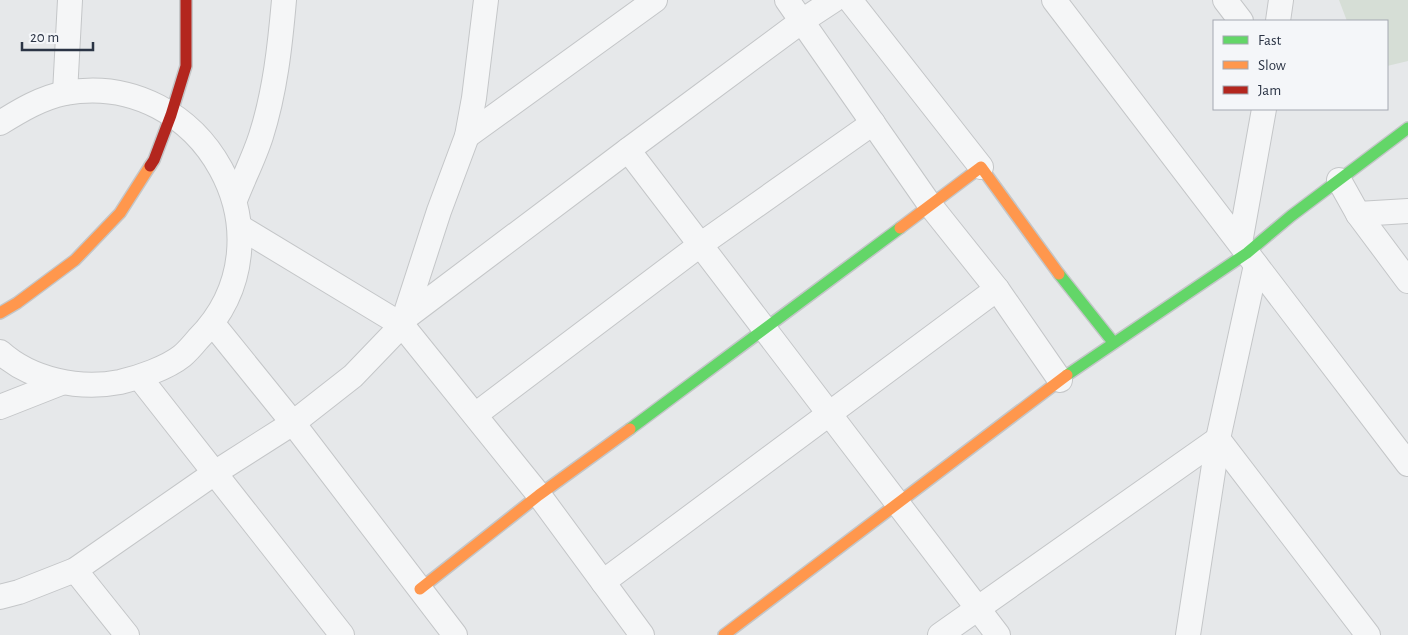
<svg xmlns="http://www.w3.org/2000/svg" width="1408" height="635" viewBox="0 0 1408 635" font-family="'Alegreya Sans',sans-serif">
<style>
.green{fill:#d6ded6}
.lines{fill:none;stroke-linecap:round;stroke-linejoin:round}
.street-casing{stroke:#c4c6c8;stroke-width:26}
.fast-casing{stroke:#c4c6c8;stroke-width:14}
.slow-casing{stroke:#c4c6c8;stroke-width:14}
.jam-casing{stroke:#c4c6c8;stroke-width:14}
.street{stroke:#f5f6f7;stroke-width:24}
.fast{stroke:#63d668;stroke-width:11}
.slow{stroke:#ff974d;stroke-width:11}
.jam{stroke:#b3261e;stroke-width:11}
</style>
<rect width="100%" height="100%" fill="#e6e8ea"/>
<path class="green" d="M 1339,0 L 1408,0 L 1408,61 L 1387,66 L 1387,21 L 1347,21 Z"/>
<g class="lines">
<g class="street-casing">
<g id="street">
<path d="M 787,0 L 930,205 L 997,289 L 1060,380"/>
<path d="M 850,0 L 981,167"/>
<path d="M 1054,0 L 1408,464"/>
<path d="M 1225,0 L 1241,21"/>
<path d="M 1278,21 L 1281,0"/>
<path d="M 65,93 L 70,0"/>
<path d="M 0,123 C 21,110 41,98 65,93 C 203,68 298,238 198,339 C 193,345 188,351 182,356 C 167,368 138,378 120,382 C 79,390 31,380 0,352"/>
<path d="M 467,136 L 655,0"/>
<path d="M 628,150 L 998,635"/>
<path d="M 1339,180 L 1358,214 L 1408,281"/>
<path d="M 235,200 C 243,179 254,158 261,136 C 275,92 280,46 284,0"/>
<path d="M 1358,214 L 1408,211"/>
<path d="M 240,227 L 402,325 L 539,495 L 642,635"/>
<path d="M 1240,243 L 1264,109"/>
<path d="M 405,318 L 628,150 L 802,21 L 834,0"/>
<path d="M 213,324 L 293,423 L 455,635"/>
<path d="M 140,378 L 342,635"/>
<path d="M 0,407 L 61,383"/>
<path d="M 475,415 L 700,245 L 873,123"/>
<path d="M 75,570 L 127,635"/>
<path d="M 603,582 L 997,289"/>
<path d="M 0,597 L 19,592 L 75,570 L 216,472 L 293,423 L 353,376 L 402,325 L 439,211 L 467,136 L 474,98 L 486,0"/>
<path d="M 940,635 L 1218,439 L 1368,635"/>
<path d="M 1188,635 L 1218,439 L 1256,265"/>
</g>
</g>
<g class="fast-casing">
<g id="fast">
<path d="M 1059,274 L 1113,342"/>
<path d="M 1067,375 L 1247,253 L 1291,216 L 1408,128"/>
<path d="M 630,429 L 900,228"/>
</g>
</g>
<g class="slow-casing">
<g id="slow">
<path d="M 900,228 L 981,167 L 1059,274"/>
<path d="M 0,313 L 17,303 L 75,260 L 120,213 L 150,166"/>
<path d="M 420,589 L 539,495 L 630,429"/>
<path d="M 724,635 L 1067,375"/>
</g>
</g>
<g class="jam-casing">
<path id="jam" d="M 150,166 L 154,160 L 171,115 L 186,66 L 186,0"/>
</g>
<use href="#street" class="street"/>
<use href="#fast" class="fast"/>
<use href="#slow" class="slow"/>
<use href="#jam" class="jam"/>
</g>
<rect x="1213" y="20" width="175" height="90" fill="#f4f6f9" stroke="#a4a8b1"/>
<rect x="1223" y="36" width="25" height="8" fill="#63d668" stroke="#a4a8b1"/>
<text x="1258" y="45" font-size="15" fill="#2b3445">Fast</text>
<rect x="1223" y="61" width="25" height="8" fill="#ff974d" stroke="#a4a8b1"/>
<text x="1258" y="70" font-size="15" fill="#2b3445">Slow</text>
<rect x="1223" y="86" width="25" height="8" fill="#b3261e" stroke="#a4a8b1"/>
<text x="1258" y="95" font-size="15" fill="#2b3445">Jam</text>
<path d="M22 42v8h71v-8" fill="none" stroke="#2b3445" stroke-width="2.5"/>
<text x="30" y="42" font-size="15" fill="#2b3445" stroke="#f4f6f9" stroke-width="4" paint-order="stroke">20 m</text>
</svg>
